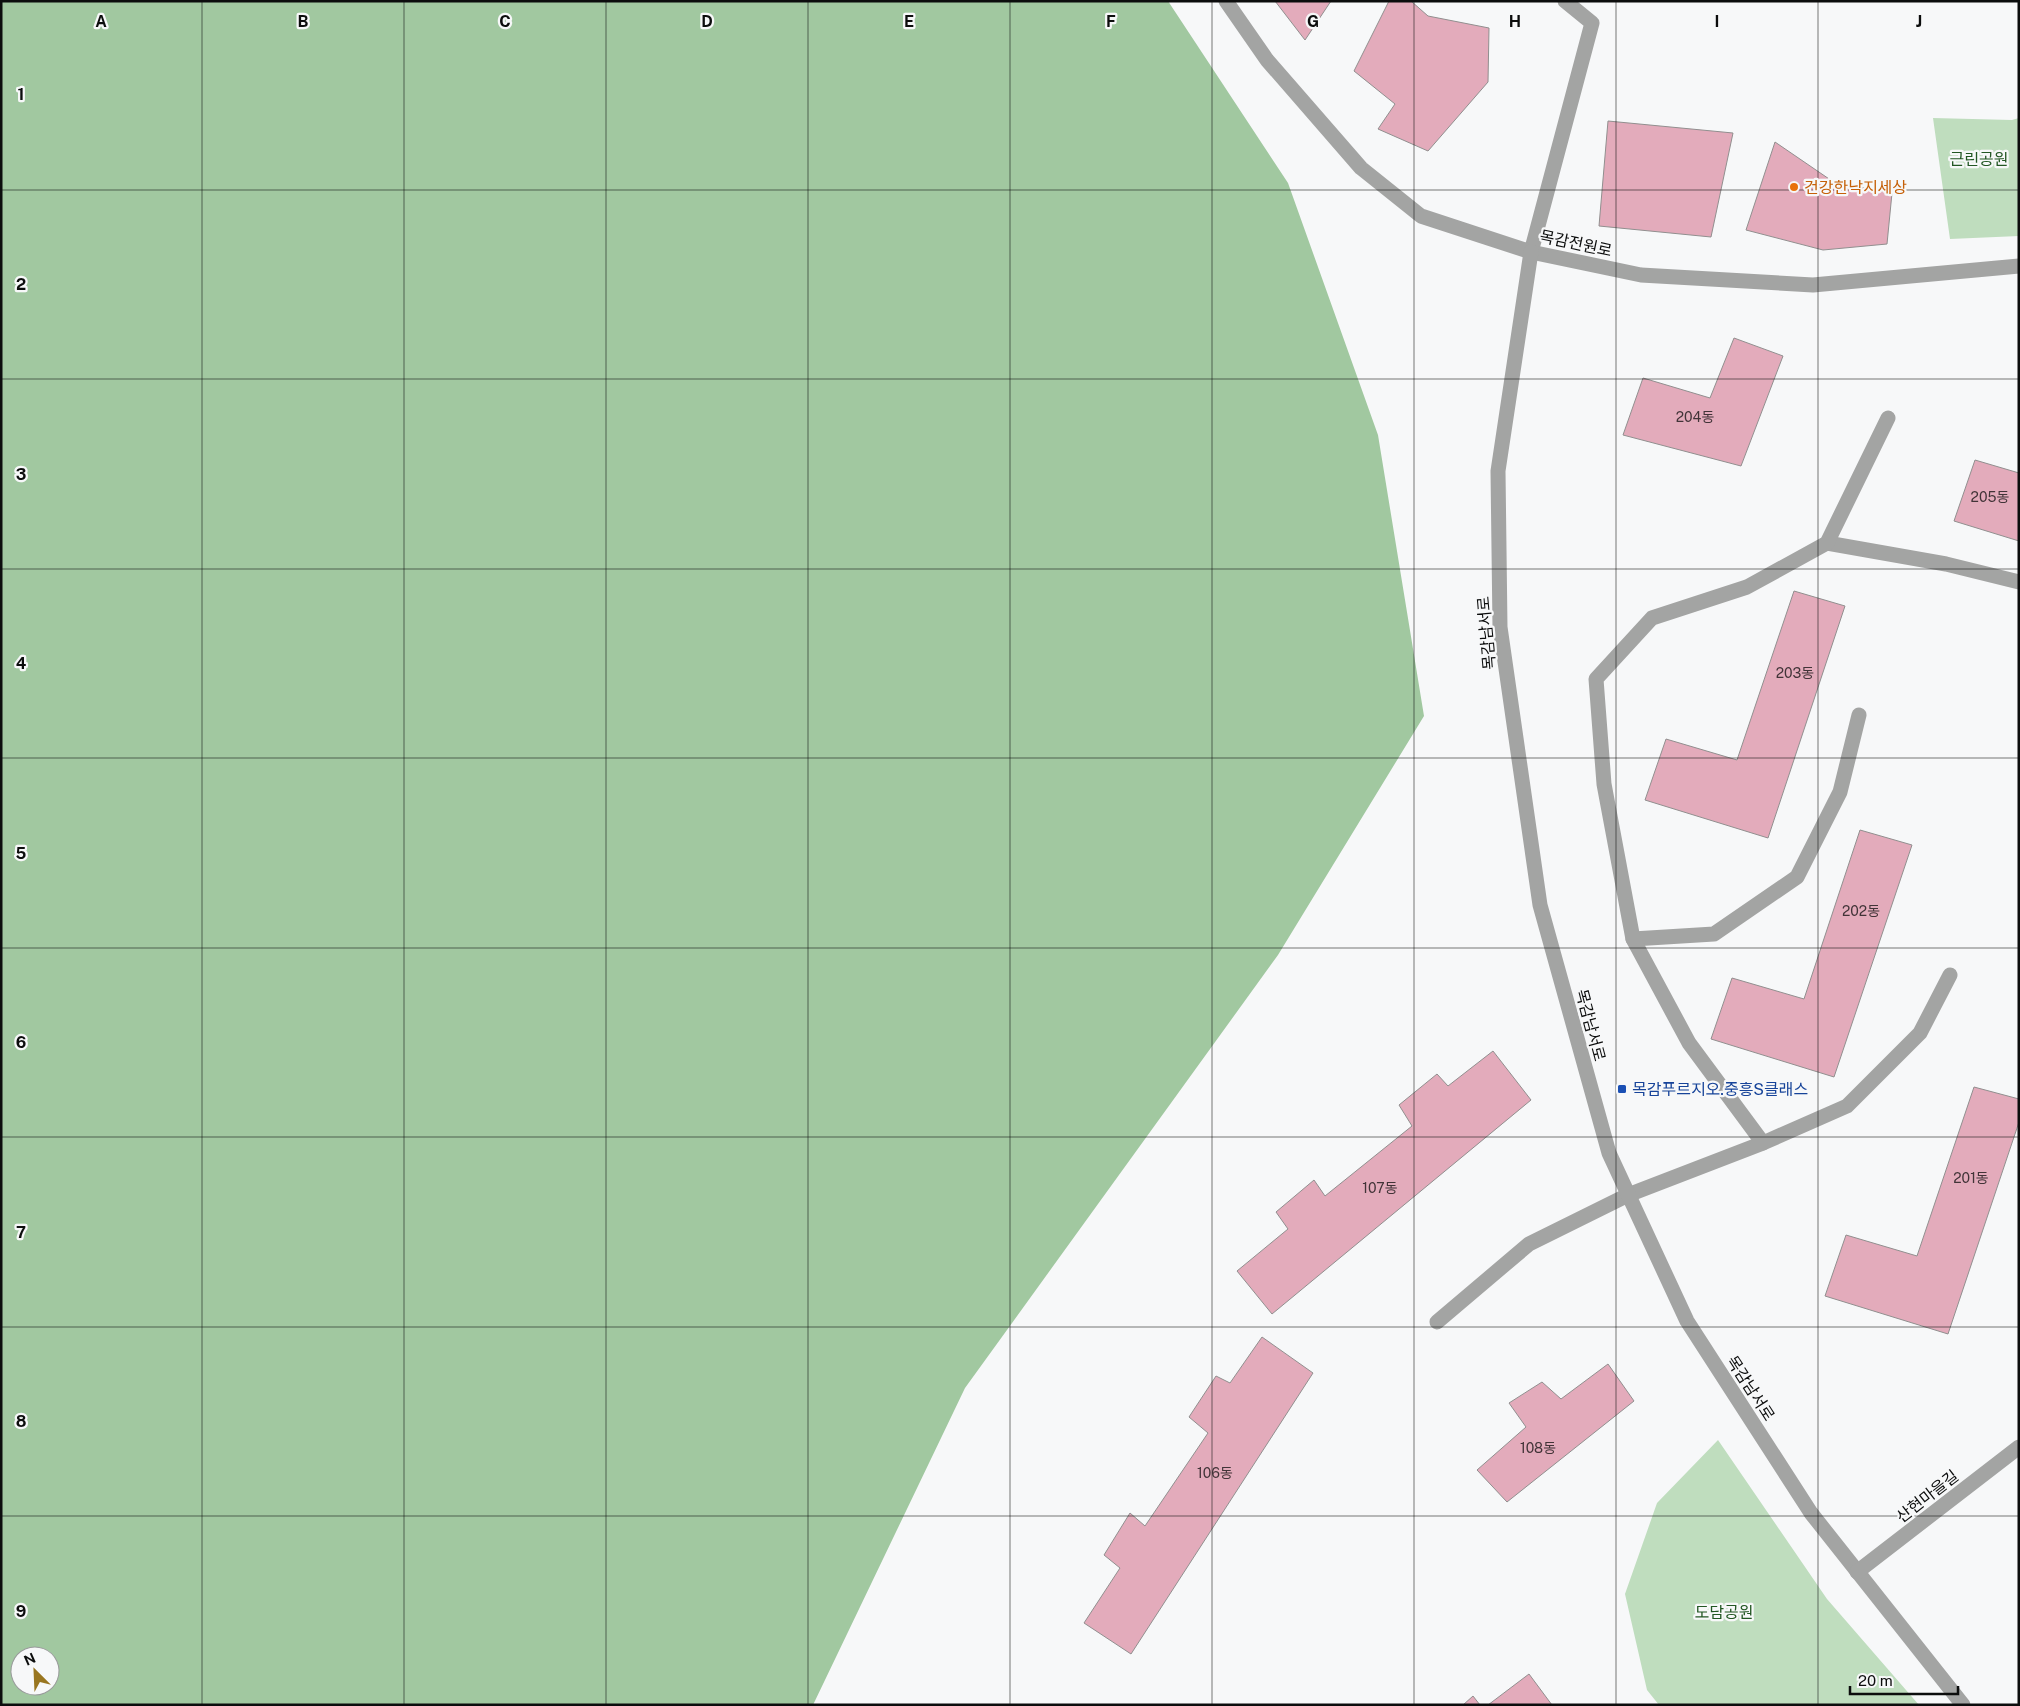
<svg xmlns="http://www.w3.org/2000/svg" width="2020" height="1706" viewBox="0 0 2020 1706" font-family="'Public Sans','Noto Sans KR',sans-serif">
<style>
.green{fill:#bfddbe}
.forest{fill:#a1c8a0;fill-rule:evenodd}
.building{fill:#e3abbb;stroke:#918f8f}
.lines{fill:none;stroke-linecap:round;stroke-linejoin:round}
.lane{stroke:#a3a4a3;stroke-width:15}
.street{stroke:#a3a4a3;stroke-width:15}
.grid{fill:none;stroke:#0c0d0d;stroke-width:1;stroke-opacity:0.55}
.food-dot{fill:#e8710a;stroke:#f7f8f9;stroke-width:2}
.transit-dot{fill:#1a4fb4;stroke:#f7f8f9;stroke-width:2}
.labels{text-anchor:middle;stroke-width:4.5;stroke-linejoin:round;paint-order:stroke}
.number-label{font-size:14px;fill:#423438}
.park-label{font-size:16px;fill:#225723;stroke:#f7f8f9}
.food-label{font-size:16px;fill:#c56008;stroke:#f7f8f9;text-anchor:start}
.street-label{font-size:16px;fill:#0c0d0d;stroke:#f7f8f9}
.transit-label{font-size:16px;fill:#164399;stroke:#f7f8f9;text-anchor:start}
.grid-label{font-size:16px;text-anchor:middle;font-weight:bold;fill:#0c0d0d;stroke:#f7f8f9;stroke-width:4.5;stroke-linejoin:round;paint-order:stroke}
</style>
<rect width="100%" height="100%" fill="#f7f8f9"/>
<g class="green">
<path d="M 1933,118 L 2012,120 L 2019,118 L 2019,236 L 1950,239 Z"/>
<path d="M 1718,1440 L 1827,1599 L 1919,1705 L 1659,1705 L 1647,1690 L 1625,1594 L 1657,1503 Z"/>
</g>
<path class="forest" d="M 1,1 L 1168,1 L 1288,183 L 1378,435 L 1424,716 L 1278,955 L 965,1388 L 813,1705 L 1,1705 ZM 20,1656 L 50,1656 L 50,1686 L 20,1686 Z"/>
<g class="building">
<path d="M 1275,1 L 1331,1 L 1305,40 Z"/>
<path d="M 1389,1 L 1411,1 L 1428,16 L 1489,28 L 1488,82 L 1428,151 L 1378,129 L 1395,104 L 1354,71 Z"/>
<path d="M 1608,121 L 1733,133 L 1711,237 L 1599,226 Z"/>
<path d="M 1775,142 L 1835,183 L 1892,193 L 1887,244 L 1823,250 L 1746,230 Z"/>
<path d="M 1734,338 L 1783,356 L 1741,466 L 1623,435 L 1643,378 L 1710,398 Z"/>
<path d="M 1975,460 L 2019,473 L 2019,541 L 1954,521 Z"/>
<path d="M 1794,591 L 1845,606 L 1768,838 L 1645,800 L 1666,739 L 1737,760 Z"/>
<path d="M 1860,830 L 1912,845 L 1834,1077 L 1711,1039 L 1732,978 L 1804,999 Z"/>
<path d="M 1493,1051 L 1531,1100 L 1272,1314 L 1237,1271 L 1288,1229 L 1276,1212 L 1314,1180 L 1325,1196 L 1412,1126 L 1399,1105 L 1437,1074 L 1448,1086 Z"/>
<path d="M 1974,1087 L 2019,1099 L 2019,1122 L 1948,1334 L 1825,1296 L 1846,1235 L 1917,1256 Z"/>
<path d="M 1262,1337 L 1313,1373 L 1131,1654 L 1084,1623 L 1120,1568 L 1104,1555 L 1130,1513 L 1145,1526 L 1208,1433 L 1189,1417 L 1216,1376 L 1230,1383 Z"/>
<path d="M 1608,1364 L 1634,1401 L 1507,1502 L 1477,1470 L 1526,1427 L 1509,1403 L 1542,1382 L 1561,1399 Z"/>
<path d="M 1529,1674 L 1552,1705 L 1488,1705 Z"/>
<path d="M 1473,1696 L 1480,1705 L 1463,1705 Z"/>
</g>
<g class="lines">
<g class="lane">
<path d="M 1531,252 L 1592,23 L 1565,1"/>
<path d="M 1827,543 L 1946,564 L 2019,582"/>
<path d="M 1633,939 L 1714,934 L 1797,877 L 1840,792 L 1859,715"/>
<path d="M 1763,1143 L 1689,1043 L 1633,939 L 1604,784 L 1596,679 L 1652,618 L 1747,587 L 1827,543 L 1888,418"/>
<path d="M 1437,1322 L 1529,1244 L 1628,1195 L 1763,1143 L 1847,1106 L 1920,1033 L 1950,975"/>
</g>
<g class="street">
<path d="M 1226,1 L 1267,60 L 1361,168 L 1421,216 L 1531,252 L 1641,275 L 1813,285 L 2019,266"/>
<path d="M 1531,252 L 1498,471 L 1500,627 L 1540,905 L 1609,1153 L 1687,1321 L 1811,1513 L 1963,1705"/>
<path d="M 1857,1572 L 2019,1447"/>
</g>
</g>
<path class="grid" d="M 202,1 L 202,1705M 404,1 L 404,1705M 606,1 L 606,1705M 808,1 L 808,1705M 1010,1 L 1010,1705M 1212,1 L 1212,1705M 1414,1 L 1414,1705M 1616,1 L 1616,1705M 1818,1 L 1818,1705M 1,190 L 2019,190M 1,379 L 2019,379M 1,569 L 2019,569M 1,758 L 2019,758M 1,948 L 2019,948M 1,1137 L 2019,1137M 1,1327 L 2019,1327M 1,1516 L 2019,1516"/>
<circle class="food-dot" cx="1794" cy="187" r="5"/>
<rect class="transit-dot" x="1617" y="1084" width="10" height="10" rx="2.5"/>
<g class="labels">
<g class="number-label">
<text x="1695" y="422">204동</text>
<text x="1990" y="502">205동</text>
<text x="1795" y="678">203동</text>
<text x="1861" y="916">202동</text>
<text x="1971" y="1183">201동</text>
<text x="1380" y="1193">107동</text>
<text x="1538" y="1453">108동</text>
<text x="1215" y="1478">106동</text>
</g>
<g class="park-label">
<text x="1979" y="165">근린공원</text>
<text x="1724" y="1618">도담공원</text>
</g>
<g class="food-label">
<text x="1804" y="193">건강한낙지세상</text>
</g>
<g class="street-label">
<text transform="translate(1576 243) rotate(12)" y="6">목감전원로</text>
<text transform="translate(1486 633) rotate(-95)" y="6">목감남서로</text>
<text transform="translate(1591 1025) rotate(75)" y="6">목감남서로</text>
<text transform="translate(1751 1388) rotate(57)" y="6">목감남서로</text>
<text transform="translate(1927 1496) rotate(-38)" y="6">산현마을길</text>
</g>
<g class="transit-label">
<text x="1632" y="1095">목감푸르지오.중흥S클래스</text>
</g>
</g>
<g class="grid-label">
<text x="101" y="27">A</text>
<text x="303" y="27">B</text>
<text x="505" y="27">C</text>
<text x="707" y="27">D</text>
<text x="909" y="27">E</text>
<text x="1111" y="27">F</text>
<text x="1313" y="27">G</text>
<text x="1515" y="27">H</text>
<text x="1717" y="27">I</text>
<text x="1919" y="27">J</text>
<text x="21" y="100">1</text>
<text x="21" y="290">2</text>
<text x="21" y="480">3</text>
<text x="21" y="669">4</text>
<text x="21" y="859">5</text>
<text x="21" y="1048">6</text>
<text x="21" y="1238">7</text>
<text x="21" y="1427">8</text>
<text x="21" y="1617">9</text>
</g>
<rect width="2020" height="1706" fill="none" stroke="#0c0d0d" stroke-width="5"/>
<g transform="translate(35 1671) rotate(336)"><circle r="24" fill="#f7f8f9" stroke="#999a9b"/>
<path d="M0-4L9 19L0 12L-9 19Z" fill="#997620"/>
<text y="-8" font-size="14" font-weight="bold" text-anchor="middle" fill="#0c0d0d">N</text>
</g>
<path d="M1850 1686v8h108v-8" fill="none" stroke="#0c0d0d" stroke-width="2.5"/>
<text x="1858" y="1686" font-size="15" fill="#0c0d0d" stroke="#f7f8f9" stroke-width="4" paint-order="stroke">20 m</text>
</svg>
